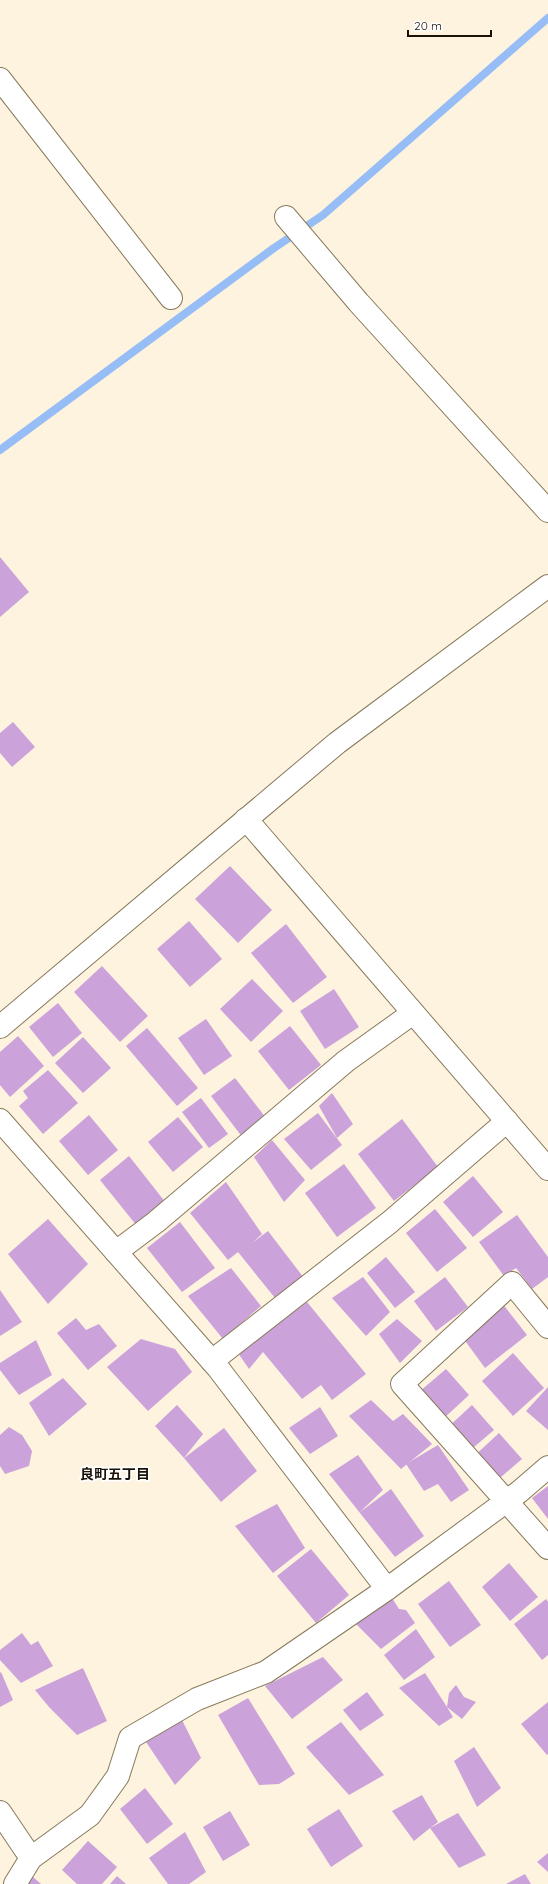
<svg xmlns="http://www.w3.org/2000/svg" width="548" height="1884" viewBox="0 0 548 1884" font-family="Quicksand,'Noto Sans JP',sans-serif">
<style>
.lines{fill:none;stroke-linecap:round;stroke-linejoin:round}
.stream{stroke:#96bdf6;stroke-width:8}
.building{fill:#cca2db}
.street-casing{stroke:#87795a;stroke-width:24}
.street{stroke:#fff;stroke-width:22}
.labels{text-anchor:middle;stroke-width:3.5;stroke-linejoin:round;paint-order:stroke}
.neighbourhood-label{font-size:14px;font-weight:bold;fill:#171106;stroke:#fff}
</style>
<rect width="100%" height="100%" fill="#fdf3df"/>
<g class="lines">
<path class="stream" d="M 0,450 L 274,248 L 323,215 L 548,18"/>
</g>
<g class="building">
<path d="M 0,557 L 29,592 L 0,617 Z"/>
<path d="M 13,722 L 35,747 L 12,767 L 0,753 L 0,733 Z"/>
<path d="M 230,866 L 272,910 L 238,943 L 195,899 Z"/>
<path d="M 189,921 L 222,959 L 190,987 L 157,949 Z"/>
<path d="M 286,924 L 327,977 L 293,1003 L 251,953 Z"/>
<path d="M 102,966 L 148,1016 L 120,1042 L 74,992 Z"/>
<path d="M 252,979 L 283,1011 L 251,1042 L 220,1009 Z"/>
<path d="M 334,989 L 359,1027 L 325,1049 L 300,1011 Z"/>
<path d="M 58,1003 L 82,1033 L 53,1057 L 29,1027 Z"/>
<path d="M 206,1019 L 232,1056 L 204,1075 L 178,1038 Z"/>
<path d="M 290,1026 L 321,1065 L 289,1090 L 258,1051 Z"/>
<path d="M 147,1028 L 198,1088 L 177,1106 L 126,1046 Z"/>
<path d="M 18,1036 L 44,1066 L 10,1097 L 0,1085 L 0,1052 Z"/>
<path d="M 83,1037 L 111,1068 L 83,1093 L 55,1063 Z"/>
<path d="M 48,1070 L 78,1103 L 43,1134 L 19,1106 L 28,1098 L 23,1091 Z"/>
<path d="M 235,1078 L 270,1123 L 246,1142 L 211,1096 Z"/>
<path d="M 332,1093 L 353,1124 L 337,1138 L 319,1106 Z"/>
<path d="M 201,1098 L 228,1134 L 209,1148 L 182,1112 Z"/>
<path d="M 318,1113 L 342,1145 L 311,1170 L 284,1139 Z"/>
<path d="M 89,1115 L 118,1150 L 88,1175 L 59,1141 Z"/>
<path d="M 178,1117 L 203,1147 L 173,1172 L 148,1142 Z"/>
<path d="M 402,1119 L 438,1167 L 394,1201 L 358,1154 Z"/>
<path d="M 272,1140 L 305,1180 L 284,1202 L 254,1157 Z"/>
<path d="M 129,1156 L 166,1203 L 137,1226 L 100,1180 Z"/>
<path d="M 344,1164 L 376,1208 L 337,1237 L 305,1193 Z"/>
<path d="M 473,1176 L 503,1212 L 473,1237 L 443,1202 Z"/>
<path d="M 226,1182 L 262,1234 L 252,1243 L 268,1231 L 304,1278 L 275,1298 L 238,1252 L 228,1260 L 190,1213 Z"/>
<path d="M 435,1209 L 467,1248 L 437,1272 L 406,1233 Z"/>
<path d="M 517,1215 L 548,1257 L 548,1277 L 532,1289 L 516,1268 L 504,1276 L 479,1242 Z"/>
<path d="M 48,1219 L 88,1264 L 48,1304 L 8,1254 Z"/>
<path d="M 180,1222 L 215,1268 L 182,1292 L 147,1248 Z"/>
<path d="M 386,1257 L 415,1292 L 395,1308 L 367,1273 Z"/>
<path d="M 231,1268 L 261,1306 L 223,1339 L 188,1296 Z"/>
<path d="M 363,1277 L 390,1312 L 366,1336 L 332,1298 Z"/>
<path d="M 445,1277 L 468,1307 L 436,1331 L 414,1301 Z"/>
<path d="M 0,1290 L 22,1322 L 0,1336 Z"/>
<path d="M 307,1302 L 366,1374 L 332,1400 L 321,1385 L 302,1399 L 263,1352 L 249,1369 L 238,1353 Z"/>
<path d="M 502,1303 L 527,1335 L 485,1368 L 463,1338 Z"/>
<path d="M 76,1318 L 86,1330 L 99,1324 L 117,1346 L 88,1370 L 57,1333 Z"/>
<path d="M 397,1319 L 422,1341 L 400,1363 L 379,1334 Z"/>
<path d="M 141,1339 L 175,1349 L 192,1372 L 148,1411 L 107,1367 Z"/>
<path d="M 36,1340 L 52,1375 L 19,1395 L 0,1370 L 0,1363 Z"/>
<path d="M 513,1353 L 544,1388 L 513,1416 L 482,1381 Z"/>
<path d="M 446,1369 L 469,1395 L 443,1419 L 419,1392 Z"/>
<path d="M 63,1378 L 87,1404 L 49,1436 L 29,1403 Z"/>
<path d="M 548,1387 L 548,1430 L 526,1411 Z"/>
<path d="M 371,1400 L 393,1421 L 403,1414 L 432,1444 L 401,1469 L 349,1416 Z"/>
<path d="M 177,1405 L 203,1434 L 184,1458 L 155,1426 Z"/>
<path d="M 472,1405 L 494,1430 L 467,1453 L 446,1429 Z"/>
<path d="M 320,1407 L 338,1436 L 310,1454 L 289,1428 Z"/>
<path d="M 9,1427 L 22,1435 L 32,1451 L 29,1466 L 5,1474 L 0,1466 L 0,1435 Z"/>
<path d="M 224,1428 L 257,1471 L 221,1502 L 184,1458 Z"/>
<path d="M 499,1433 L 522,1459 L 493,1484 L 471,1459 Z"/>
<path d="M 438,1445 L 469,1490 L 451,1502 L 438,1484 L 424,1491 L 406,1464 Z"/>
<path d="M 358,1455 L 383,1490 L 360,1512 L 391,1489 L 424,1536 L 395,1557 L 329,1474 Z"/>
<path d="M 548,1486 L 548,1519 L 532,1498 Z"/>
<path d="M 277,1504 L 305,1548 L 273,1573 L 235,1526 Z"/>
<path d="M 311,1549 L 349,1595 L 316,1623 L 277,1576 Z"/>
<path d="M 509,1563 L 538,1597 L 510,1621 L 482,1587 Z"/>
<path d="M 449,1581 L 481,1625 L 450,1647 L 418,1604 Z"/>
<path d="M 392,1598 L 399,1609 L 406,1610 L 415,1623 L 381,1649 L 354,1622 Z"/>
<path d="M 546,1599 L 548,1602 L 548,1655 L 542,1660 L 514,1624 Z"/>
<path d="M 416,1629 L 435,1657 L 404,1680 L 384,1655 Z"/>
<path d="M 22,1633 L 31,1645 L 38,1641 L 53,1666 L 21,1683 L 0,1660 L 0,1650 Z"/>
<path d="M 323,1657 L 343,1680 L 292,1719 L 265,1686 Z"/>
<path d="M 83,1668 L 107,1721 L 77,1735 L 49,1707 L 35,1690 Z"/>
<path d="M 1,1672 L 13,1700 L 0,1707 L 0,1673 Z"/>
<path d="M 425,1673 L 447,1707 L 449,1693 L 456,1685 L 464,1697 L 476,1702 L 462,1719 L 447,1707 L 453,1717 L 439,1726 L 399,1688 Z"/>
<path d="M 367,1692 L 384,1715 L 360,1731 L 343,1710 Z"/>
<path d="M 248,1698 L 295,1774 L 279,1784 L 259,1785 L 218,1715 Z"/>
<path d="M 548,1702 L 548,1754 L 547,1755 L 521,1724 Z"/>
<path d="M 177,1710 L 201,1758 L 175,1785 L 144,1739 Z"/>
<path d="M 341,1722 L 384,1775 L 349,1795 L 306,1747 Z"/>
<path d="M 474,1747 L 501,1788 L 477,1807 L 454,1761 Z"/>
<path d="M 145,1788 L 173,1824 L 147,1844 L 120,1809 Z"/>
<path d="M 422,1795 L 438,1822 L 430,1828 L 458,1813 L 486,1855 L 459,1868 L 430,1828 L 414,1841 L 392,1811 Z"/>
<path d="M 339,1809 L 363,1846 L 331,1867 L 307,1829 Z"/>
<path d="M 230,1811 L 250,1845 L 223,1861 L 203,1827 Z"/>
<path d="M 185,1832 L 206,1872 L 189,1884 L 168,1884 L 149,1858 Z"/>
<path d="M 88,1841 L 117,1867 L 102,1884 L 77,1884 L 62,1870 Z"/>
<path d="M 548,1853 L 548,1872 L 537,1862 Z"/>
<path d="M 525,1874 L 531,1884 L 506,1884 Z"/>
<path d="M 117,1876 L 126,1884 L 110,1884 Z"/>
<path d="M 33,1877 L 41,1884 L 26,1884 Z"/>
</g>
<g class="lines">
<g class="street-casing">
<g id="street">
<path d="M 0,79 L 171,298"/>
<path d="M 286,217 L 359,303 L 548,511"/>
<path d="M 246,819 L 548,1169"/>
<path d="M 0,1027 L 337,743 L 548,586"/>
<path d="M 0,1120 L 218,1368 L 387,1589"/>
<path d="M 116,1252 L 156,1222 L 346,1061 L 413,1013"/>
<path d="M 548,1327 L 512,1283 L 402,1384 L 548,1548"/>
<path d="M 212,1361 L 390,1222 L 507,1121"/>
<path d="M 0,1812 L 31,1858"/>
<path d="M 15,1884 L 31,1858 L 90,1815 L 118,1776 L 130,1738 L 197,1699 L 266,1672 L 387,1589 L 519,1492 L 548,1467"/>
</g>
</g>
<use href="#street" class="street"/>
</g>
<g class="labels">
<g class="neighbourhood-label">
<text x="115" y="1479">良町五丁目</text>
</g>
</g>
<path d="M408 30v6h83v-6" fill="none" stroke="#171106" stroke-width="2"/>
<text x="414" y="30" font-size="12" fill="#171106" stroke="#ffffff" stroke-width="3" paint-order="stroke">20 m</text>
</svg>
